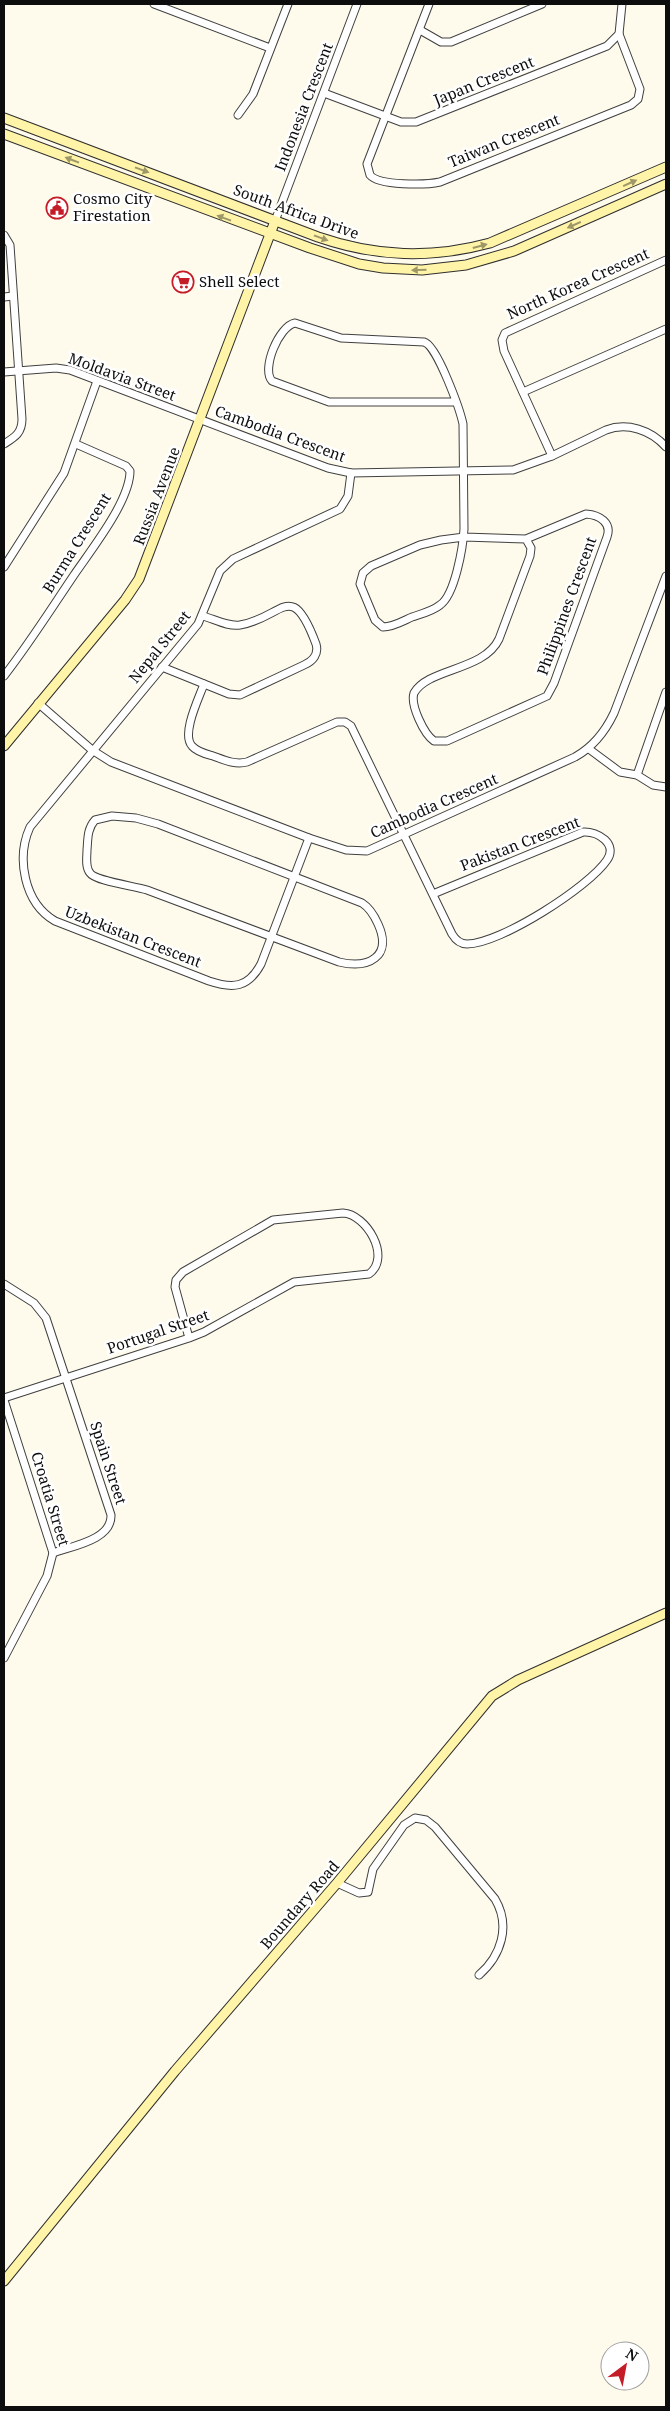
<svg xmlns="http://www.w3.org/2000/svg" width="670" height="2411" viewBox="0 0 670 2411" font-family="'Noto Serif',serif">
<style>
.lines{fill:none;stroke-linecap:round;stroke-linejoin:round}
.street-casing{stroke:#404040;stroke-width:9}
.secondary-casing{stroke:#2f2f2f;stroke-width:11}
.street{stroke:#fff;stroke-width:7}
.secondary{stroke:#fff4a7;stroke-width:9}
.oneway{fill:#9e9869}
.labels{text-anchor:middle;stroke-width:5;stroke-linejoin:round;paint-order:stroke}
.street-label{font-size:15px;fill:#0d0d0d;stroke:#fff}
.poi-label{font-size:15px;fill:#0d0d0d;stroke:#fff;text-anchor:start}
</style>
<rect width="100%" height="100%" fill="#fffbec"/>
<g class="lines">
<g class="street-casing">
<g id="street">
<path d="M 154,4 L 270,48"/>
<path d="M 429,4 L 367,164 L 370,175 C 379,186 426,185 440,182 L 631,105 L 638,99 L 640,89 L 619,34"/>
<path d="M 420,30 L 441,42 L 451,42 L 542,4"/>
<path d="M 324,93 L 401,122 L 416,122 L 607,46 L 619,34 L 622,4"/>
<path d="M 238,115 L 253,94 L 288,4"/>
<path d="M 275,221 L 357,4"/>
<path d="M 4,235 L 10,245 L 22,419 C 22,433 15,437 4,444"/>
<path d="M 4,297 L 13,296"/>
<path d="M 4,372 L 56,368 L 70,370 L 328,468 L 351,473 L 513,470 L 552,456 L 606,430 C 627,422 651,430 666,447"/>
<path d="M 523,392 L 666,329"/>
<path d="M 456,402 L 329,402 L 272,381 C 261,369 279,326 295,323 L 341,338 L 424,342 C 437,345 460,410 463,424 L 464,529 C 463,547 455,595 440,605 C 433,611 421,614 412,617 C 403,621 393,627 383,627 L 375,620 L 360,584 L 363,573 L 371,566 L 420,545 L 441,540 L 464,537 L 526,539 L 586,514 C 600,515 612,523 607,537 L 554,683 L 547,696 L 447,741 L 434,741 C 424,734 410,705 414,693 C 428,668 484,671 499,639 L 530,556 L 531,548 L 526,539"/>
<path d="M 552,456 L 504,351 L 502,340 L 505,333 L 666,260"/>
<path d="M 4,567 L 64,473 L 97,381"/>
<path d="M 162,667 L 229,694 L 240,695 L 304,665 C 313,661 319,654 316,644 C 291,577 283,618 240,625 C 228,627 214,619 203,616"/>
<path d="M 4,676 C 29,644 51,609 74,575 C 91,550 130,501 130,471 L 126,466 L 76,444"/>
<path d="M 204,684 C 199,698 181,734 192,746 C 197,752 206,754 213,756 C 224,760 235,765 247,762 L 337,722 L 345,722 L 351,726 L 452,934 C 455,939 460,944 467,944 C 500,944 589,887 607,860 C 618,844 598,831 583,832 L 433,894"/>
<path d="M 38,703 L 92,750 L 111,762 L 309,838 L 346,850 L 367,851 L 575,757 C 593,747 605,732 614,713 L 666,576"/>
<path d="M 589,749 L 620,772 L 637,775 L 653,785 L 666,787"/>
<path d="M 637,775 L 666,692"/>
<path d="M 112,816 L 136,818 L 158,824 L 362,903 C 370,908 374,915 378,924 C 393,957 368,969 339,962 L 147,890 C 135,886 95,881 90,873 C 85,867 87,857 87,850 C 88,839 87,829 95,820 Z"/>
<path d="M 309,838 L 261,964 C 248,988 233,989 209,981 L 55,921 C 24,903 16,858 30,827 L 198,624 L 220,571 L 233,559 L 340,509 L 348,496 L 351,473"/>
<path d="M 4,1284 L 34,1303 L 46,1318 L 111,1515 C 112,1540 72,1546 53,1553"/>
<path d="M 4,1398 L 189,1338 L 204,1332 L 294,1282 L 369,1274 C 392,1257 366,1214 343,1213 L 273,1220 L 183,1272 L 176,1280 L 175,1287 L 189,1338"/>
<path d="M 4,1400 L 53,1553 L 47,1576 L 4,1658"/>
<path d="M 337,1883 L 359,1893 L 368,1892 L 373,1869 L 404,1825 L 415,1818 L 426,1820 L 435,1827 L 495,1899 C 511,1926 501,1956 479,1975"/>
</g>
</g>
<g class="secondary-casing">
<g id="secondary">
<path d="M 4,118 L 318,237 C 376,257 431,259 490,243 L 666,167"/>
<path d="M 4,134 L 310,248 L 359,264 L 383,268 L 422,270 L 466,265 L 514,251 L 666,184"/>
<path d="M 4,746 L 125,600 L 139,579 L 275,221"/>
<path d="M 4,2281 L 175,2071 L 337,1883 L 492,1696 L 518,1680 L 666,1613"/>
</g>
</g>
<use href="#street" class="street"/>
<use href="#secondary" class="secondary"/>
</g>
<defs><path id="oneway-solid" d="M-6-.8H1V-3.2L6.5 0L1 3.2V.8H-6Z" transform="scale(1.25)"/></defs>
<g class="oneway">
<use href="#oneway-solid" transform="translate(72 160) rotate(-159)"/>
<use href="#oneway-solid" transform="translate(142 170) rotate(20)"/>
<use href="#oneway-solid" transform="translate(630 183) rotate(-24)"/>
<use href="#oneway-solid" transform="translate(224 218) rotate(-160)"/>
<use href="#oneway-solid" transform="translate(574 225) rotate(156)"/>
<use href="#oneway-solid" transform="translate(321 238) rotate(20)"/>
<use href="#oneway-solid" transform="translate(480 246) rotate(-15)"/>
<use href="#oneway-solid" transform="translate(419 270) rotate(178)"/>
</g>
<defs>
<g id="civic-ring" transform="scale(1.125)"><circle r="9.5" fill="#fff" stroke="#c51d28" stroke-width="1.5"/><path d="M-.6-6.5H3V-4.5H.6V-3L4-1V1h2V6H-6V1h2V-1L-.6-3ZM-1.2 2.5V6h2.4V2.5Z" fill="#c51d28"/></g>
<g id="supermarket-ring" transform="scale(1.125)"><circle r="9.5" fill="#fff" stroke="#c51d28" stroke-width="1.5"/><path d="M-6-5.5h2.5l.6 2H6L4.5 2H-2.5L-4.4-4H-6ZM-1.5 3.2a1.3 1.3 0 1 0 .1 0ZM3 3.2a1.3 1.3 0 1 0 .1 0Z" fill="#c51d28"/></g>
</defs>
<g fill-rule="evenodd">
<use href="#civic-ring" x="57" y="208"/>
<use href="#supermarket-ring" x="183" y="282"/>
</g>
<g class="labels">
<g class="street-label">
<text transform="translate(484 81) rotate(-22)" y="5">Japan Crescent</text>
<text transform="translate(304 107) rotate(-69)" y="5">Indonesia Crescent</text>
<text transform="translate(504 141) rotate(-22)" y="5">Taiwan Crescent</text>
<text transform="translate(296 212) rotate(20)" y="5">South Africa Drive</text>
<text transform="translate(578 284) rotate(-24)" y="5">North Korea Crescent</text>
<text transform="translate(122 377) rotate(20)" y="5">Moldavia Street</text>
<text transform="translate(280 434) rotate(20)" y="5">Cambodia Crescent</text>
<text transform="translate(157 496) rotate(-69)" y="5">Russia Avenue</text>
<text transform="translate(77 543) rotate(-58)" y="5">Burma Crescent</text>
<text transform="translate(567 606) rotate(-70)" y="5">Philippines Crescent</text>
<text transform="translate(160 647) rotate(-51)" y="5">Nepal Street</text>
<text transform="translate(434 806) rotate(-24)" y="5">Cambodia Crescent</text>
<text transform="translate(520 844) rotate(-21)" y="5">Pakistan Crescent</text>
<text transform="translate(133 937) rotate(21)" y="5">Uzbekistan Crescent</text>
<text transform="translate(158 1332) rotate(-19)" y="5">Portugal Street</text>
<text transform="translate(108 1463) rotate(72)" y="5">Spain Street</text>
<text transform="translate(50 1499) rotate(73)" y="5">Croatia Street</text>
<text transform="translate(300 1905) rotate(-49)" y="5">Boundary Road</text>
</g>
<g class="poi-label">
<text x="73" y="204">Cosmo City<tspan x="73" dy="17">Firestation</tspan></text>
<text x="199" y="287">Shell Select</text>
</g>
</g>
<rect width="670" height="2411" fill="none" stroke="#0d0d0d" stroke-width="10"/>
<g transform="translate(625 2366) rotate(32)"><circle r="24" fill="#ffffff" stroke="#9e9e9e"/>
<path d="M0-4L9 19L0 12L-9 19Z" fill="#c51d28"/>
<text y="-8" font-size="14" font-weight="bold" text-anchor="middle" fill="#0d0d0d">N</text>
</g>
</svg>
